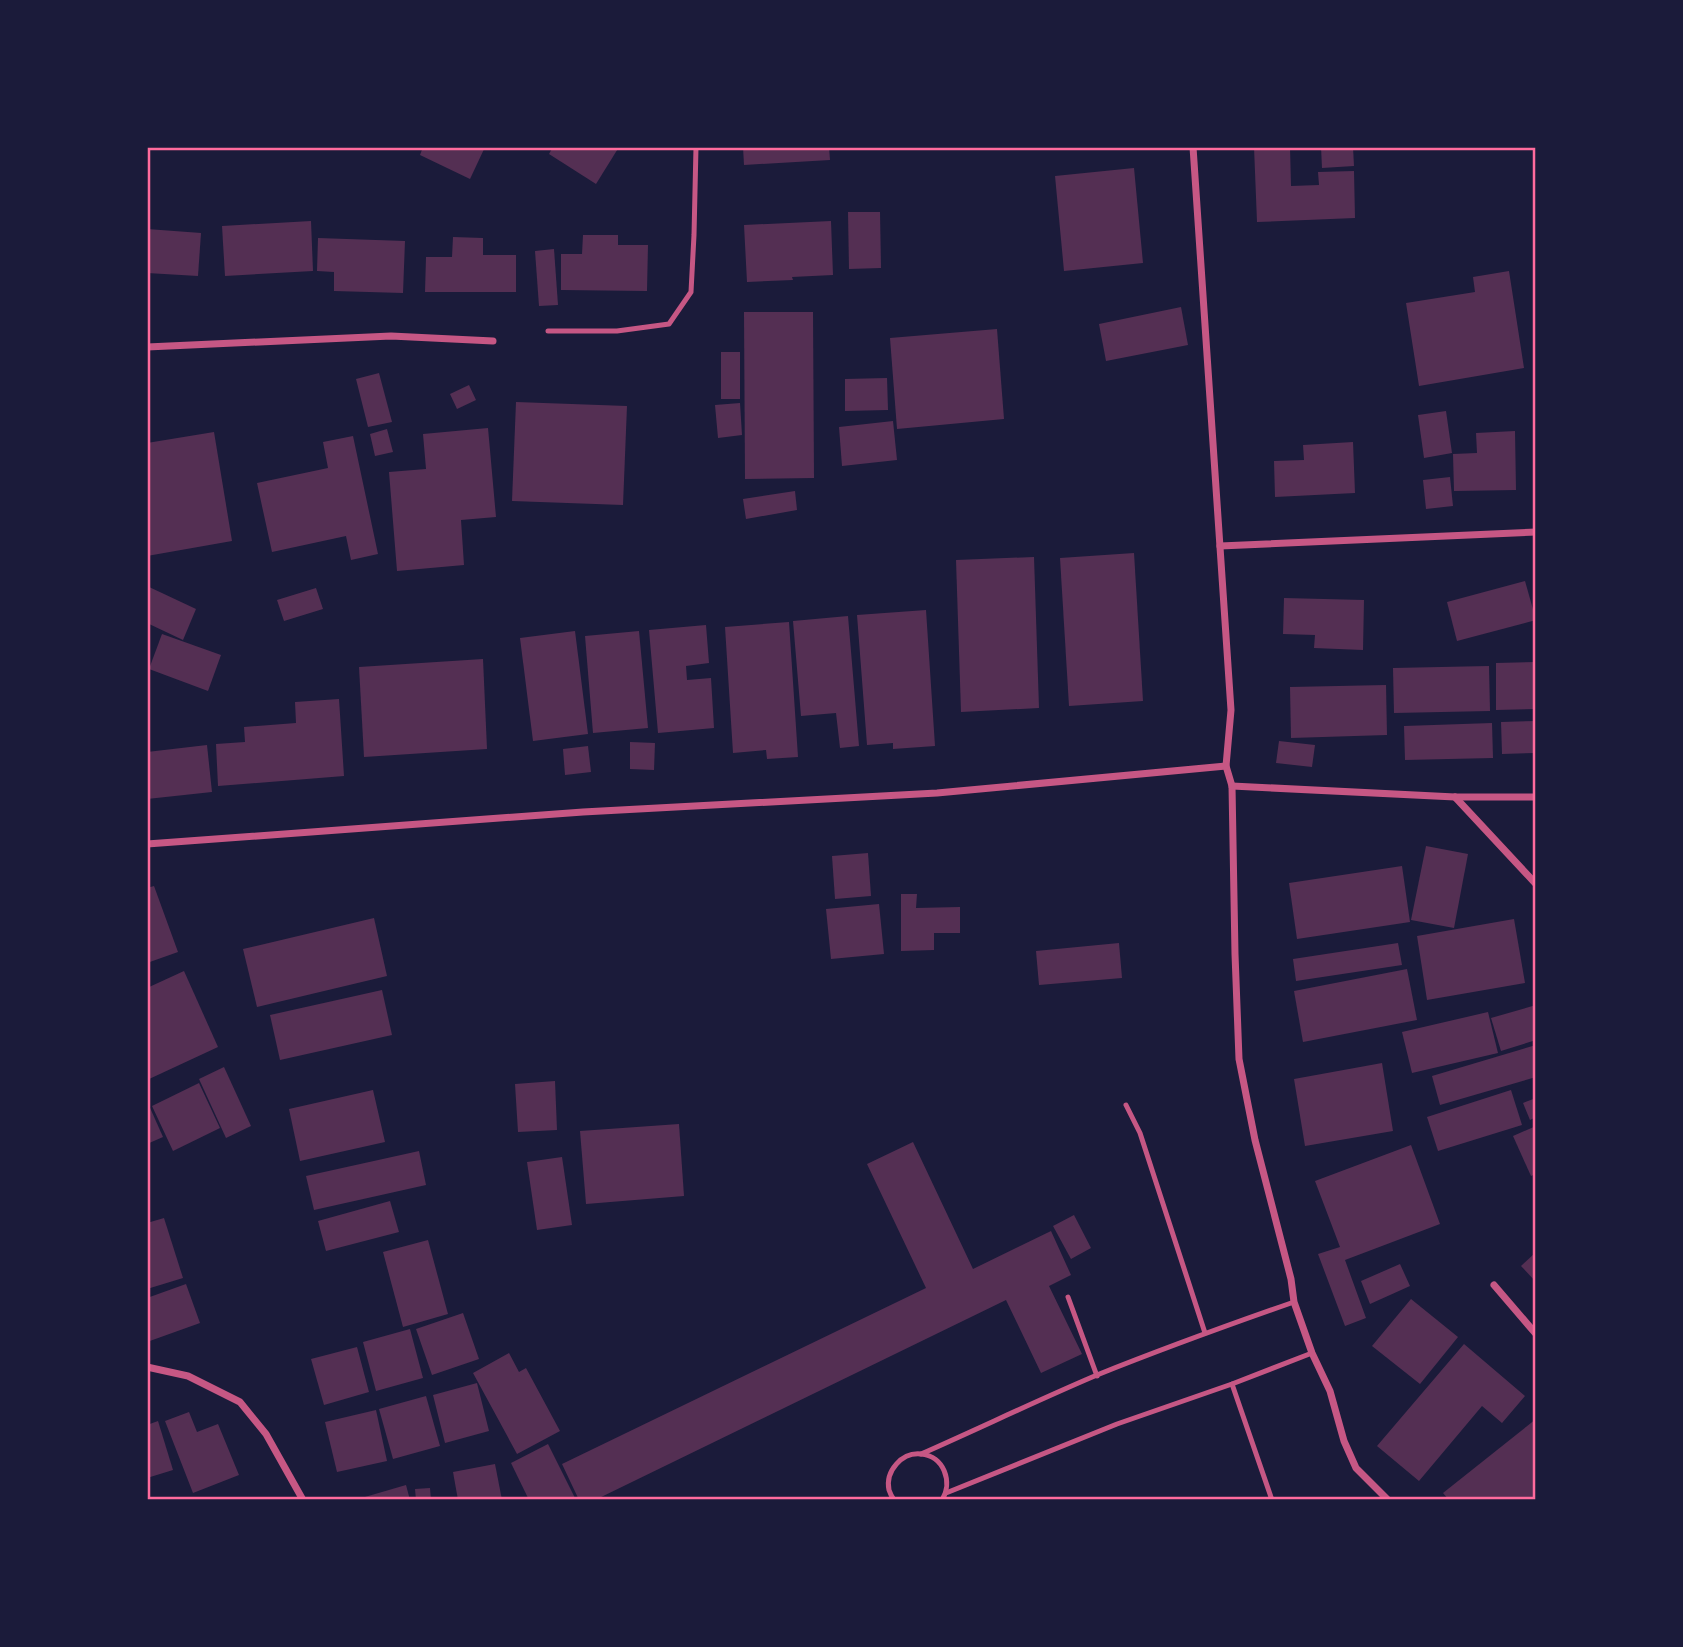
<svg xmlns="http://www.w3.org/2000/svg" width="1683" height="1647" viewBox="0 0 1683 1647" font-family="'Exo 2',sans-serif">
<style>
.building{fill:#542f53}
.lines{fill:none;stroke-linecap:round;stroke-linejoin:round}
.service{stroke:#c65784;stroke-width:5}
.minor{stroke:#c65784;stroke-width:7}
.neatline{fill:none;stroke:#ff6b9d;stroke-width:2.5}
</style>
<rect width="100%" height="100%" fill="#1b1b3a"/>
<g class="building">
<path d="M 423,147 L 485,147 L 470,179 L 420,155 Z"/>
<path d="M 553,147 L 619,147 L 596,184 L 549,154 Z"/>
<path d="M 743,147 L 829,147 L 830,160 L 744,165 Z"/>
<path d="M 1254,147 L 1290,147 L 1291,186 L 1319,185 L 1318,172 L 1354,171 L 1355,218 L 1257,222 Z"/>
<path d="M 1321,147 L 1353,147 L 1354,166 L 1322,168 Z"/>
<path d="M 1134,168 L 1143,263 L 1064,271 L 1055,176 Z"/>
<path d="M 848,212 L 880,212 L 881,268 L 849,269 Z"/>
<path d="M 311,221 L 313,271 L 225,276 L 222,226 Z"/>
<path d="M 831,221 L 833,275 L 792,277 L 793,280 L 747,282 L 744,225 Z"/>
<path d="M 147,229 L 201,233 L 198,276 L 147,273 Z"/>
<path d="M 583,235 L 618,235 L 618,245 L 648,245 L 647,291 L 561,290 L 561,254 L 582,254 Z"/>
<path d="M 453,237 L 483,238 L 483,255 L 516,255 L 516,292 L 425,292 L 426,257 L 452,257 Z"/>
<path d="M 318,238 L 405,241 L 403,293 L 334,291 L 334,272 L 317,271 Z"/>
<path d="M 554,249 L 558,305 L 539,306 L 535,251 Z"/>
<path d="M 1509,271 L 1524,368 L 1419,386 L 1406,303 L 1475,292 L 1473,277 Z"/>
<path d="M 1181,307 L 1188,345 L 1106,361 L 1099,324 Z"/>
<path d="M 744,312 L 813,312 L 814,478 L 745,479 Z"/>
<path d="M 997,329 L 1004,419 L 897,429 L 890,338 Z"/>
<rect x="721" y="352" width="19" height="47"/>
<path d="M 379,373 L 392,422 L 368,427 L 356,379 Z"/>
<path d="M 887,378 L 888,410 L 845,411 L 845,379 Z"/>
<path d="M 469,385 L 476,400 L 457,409 L 450,394 Z"/>
<path d="M 516,402 L 627,406 L 623,505 L 512,501 Z"/>
<path d="M 740,403 L 742,435 L 718,438 L 715,405 Z"/>
<path d="M 1446,411 L 1452,453 L 1424,458 L 1418,415 Z"/>
<path d="M 893,421 L 897,460 L 842,466 L 839,427 Z"/>
<path d="M 488,428 L 496,517 L 461,520 L 464,565 L 397,571 L 389,472 L 426,469 L 423,434 Z"/>
<path d="M 387,429 L 393,452 L 375,456 L 370,434 Z"/>
<path d="M 1515,431 L 1516,490 L 1454,491 L 1453,454 L 1477,453 L 1476,433 Z"/>
<path d="M 214,432 L 232,541 L 147,556 L 147,443 Z"/>
<path d="M 353,436 L 378,554 L 351,560 L 346,536 L 272,552 L 257,483 L 328,468 L 323,442 Z"/>
<path d="M 1353,442 L 1355,493 L 1275,497 L 1274,461 L 1304,460 L 1303,445 Z"/>
<path d="M 1450,477 L 1453,506 L 1426,509 L 1423,480 Z"/>
<path d="M 795,491 L 797,510 L 746,519 L 743,499 Z"/>
<path d="M 1134,553 L 1143,701 L 1069,706 L 1060,558 Z"/>
<path d="M 1034,557 L 1039,708 L 961,712 L 956,560 Z"/>
<path d="M 1525,581 L 1536,620 L 1457,641 L 1447,602 Z"/>
<path d="M 147,586 L 196,609 L 183,640 L 147,623 Z"/>
<path d="M 316,588 L 323,609 L 284,621 L 277,600 Z"/>
<path d="M 1284,598 L 1364,600 L 1363,650 L 1314,648 L 1315,635 L 1283,634 Z"/>
<path d="M 926,610 L 935,746 L 893,749 L 893,743 L 867,745 L 857,615 Z"/>
<path d="M 848,616 L 859,746 L 840,748 L 836,713 L 801,716 L 793,621 Z"/>
<path d="M 789,622 L 798,757 L 767,759 L 766,750 L 733,753 L 725,627 Z"/>
<path d="M 706,625 L 709,663 L 686,666 L 687,680 L 711,678 L 714,728 L 658,733 L 649,630 Z"/>
<path d="M 575,631 L 588,734 L 533,741 L 520,638 Z"/>
<path d="M 639,631 L 648,728 L 593,733 L 585,636 Z"/>
<path d="M 162,634 L 221,655 L 208,691 L 149,669 Z"/>
<path d="M 483,659 L 487,749 L 364,757 L 359,667 Z"/>
<path d="M 1536,662 L 1536,709 L 1496,710 L 1496,663 Z"/>
<path d="M 1489,666 L 1490,711 L 1394,713 L 1393,668 Z"/>
<path d="M 1386,685 L 1387,735 L 1291,738 L 1290,687 Z"/>
<path d="M 339,699 L 344,776 L 218,786 L 216,744 L 245,742 L 244,727 L 296,723 L 295,702 Z"/>
<path d="M 1536,721 L 1536,753 L 1502,754 L 1501,722 Z"/>
<path d="M 1492,723 L 1493,758 L 1405,760 L 1404,726 Z"/>
<path d="M 1279,741 L 1315,745 L 1312,767 L 1276,763 Z"/>
<path d="M 630,742 L 655,743 L 654,770 L 630,769 Z"/>
<path d="M 207,745 L 212,792 L 147,799 L 147,752 Z"/>
<path d="M 588,746 L 591,772 L 565,775 L 563,749 Z"/>
<path d="M 1426,846 L 1468,854 L 1454,928 L 1411,920 Z"/>
<path d="M 868,853 L 871,896 L 835,899 L 832,856 Z"/>
<path d="M 1402,866 L 1410,922 L 1297,939 L 1289,883 Z"/>
<path d="M 154,886 L 178,952 L 147,963 L 147,888 Z"/>
<path d="M 901,894 L 917,894 L 916,908 L 960,907 L 960,933 L 934,933 L 934,950 L 901,951 Z"/>
<path d="M 879,904 L 884,954 L 831,959 L 826,909 Z"/>
<path d="M 374,918 L 387,976 L 257,1007 L 243,949 Z"/>
<path d="M 1514,919 L 1525,983 L 1427,1000 L 1417,936 Z"/>
<path d="M 1119,943 L 1122,978 L 1039,985 L 1036,951 Z"/>
<path d="M 1398,943 L 1402,965 L 1296,981 L 1293,959 Z"/>
<path d="M 1407,969 L 1417,1020 L 1303,1042 L 1294,991 Z"/>
<path d="M 184,971 L 218,1047 L 147,1080 L 147,988 Z"/>
<path d="M 382,990 L 392,1035 L 280,1060 L 270,1015 Z"/>
<path d="M 1536,1005 L 1536,1040 L 1501,1051 L 1491,1018 Z"/>
<path d="M 1488,1012 L 1498,1053 L 1412,1073 L 1402,1032 Z"/>
<path d="M 1536,1045 L 1536,1077 L 1440,1105 L 1432,1076 Z"/>
<path d="M 1382,1063 L 1393,1131 L 1305,1146 L 1294,1079 Z"/>
<path d="M 224,1067 L 251,1126 L 226,1138 L 199,1079 Z"/>
<path d="M 555,1081 L 557,1130 L 518,1132 L 515,1084 Z"/>
<path d="M 199,1083 L 220,1128 L 173,1151 L 152,1106 Z"/>
<path d="M 373,1090 L 385,1142 L 300,1161 L 289,1109 Z"/>
<path d="M 1511,1090 L 1522,1125 L 1438,1151 L 1427,1117 Z"/>
<path d="M 1536,1098 L 1536,1117 L 1530,1120 L 1523,1103 Z"/>
<path d="M 147,1101 L 163,1137 L 147,1144 Z"/>
<path d="M 679,1124 L 684,1196 L 586,1204 L 580,1131 Z"/>
<path d="M 1536,1126 L 1536,1174 L 1531,1176 L 1513,1136 Z"/>
<path d="M 913,1142 L 973,1269 L 1051,1231 L 1071,1275 L 1049,1286 L 1082,1354 L 1041,1373 L 1006,1300 L 595,1500 L 579,1500 L 562,1464 L 926,1288 L 867,1164 Z"/>
<path d="M 1411,1145 L 1440,1224 L 1345,1260 L 1366,1318 L 1345,1326 L 1318,1254 L 1340,1247 L 1315,1181 Z"/>
<path d="M 419,1151 L 426,1185 L 314,1210 L 306,1176 Z"/>
<path d="M 562,1157 L 572,1225 L 537,1230 L 527,1162 Z"/>
<path d="M 390,1201 L 399,1232 L 326,1251 L 318,1221 Z"/>
<path d="M 1074,1215 L 1091,1248 L 1071,1259 L 1053,1226 Z"/>
<path d="M 164,1218 L 183,1278 L 147,1289 L 147,1223 Z"/>
<path d="M 428,1240 L 448,1314 L 403,1327 L 383,1252 Z"/>
<path d="M 1536,1252 L 1536,1282 L 1521,1266 Z"/>
<path d="M 1400,1264 L 1410,1286 L 1370,1304 L 1361,1281 Z"/>
<path d="M 186,1284 L 200,1323 L 147,1342 L 147,1298 Z"/>
<path d="M 1411,1299 L 1458,1337 L 1420,1384 L 1372,1346 Z"/>
<path d="M 463,1313 L 479,1359 L 432,1375 L 416,1329 Z"/>
<path d="M 410,1329 L 423,1378 L 376,1391 L 363,1342 Z"/>
<path d="M 1464,1344 L 1525,1396 L 1502,1423 L 1482,1406 L 1419,1481 L 1377,1446 Z"/>
<path d="M 357,1347 L 369,1392 L 324,1405 L 311,1359 Z"/>
<path d="M 509,1353 L 519,1372 L 526,1368 L 560,1431 L 517,1454 L 473,1373 Z"/>
<path d="M 477,1383 L 489,1431 L 445,1443 L 433,1395 Z"/>
<path d="M 426,1396 L 440,1446 L 393,1459 L 379,1409 Z"/>
<path d="M 376,1410 L 387,1461 L 337,1472 L 325,1422 Z"/>
<path d="M 189,1412 L 197,1432 L 218,1424 L 239,1475 L 193,1493 L 165,1421 Z"/>
<path d="M 1536,1419 L 1536,1500 L 1449,1500 L 1443,1493 Z"/>
<path d="M 158,1421 L 173,1470 L 147,1478 L 147,1425 Z"/>
<path d="M 548,1444 L 576,1500 L 529,1500 L 511,1463 Z"/>
<path d="M 495,1464 L 502,1500 L 458,1500 L 453,1472 Z"/>
<path d="M 406,1485 L 410,1500 L 358,1500 L 358,1499 Z"/>
<path d="M 430,1488 L 431,1500 L 416,1500 L 415,1489 Z"/>
</g>
<g class="lines">
<g class="service">
<path d="M 548,331 L 617,331 L 669,324 L 691,292 L 694,235 L 696,147"/>
<path d="M 1126,1105 L 1140,1133 L 1205,1333"/>
<path d="M 1068,1297 L 1097,1376"/>
<path d="M 1232,1384 L 1272,1500"/>
<path d="M 921,1454 C 980,1428 1038,1400 1097,1375 C 1162,1349 1228,1325 1294,1302"/>
<path d="M 946,1493 L 1117,1424 L 1232,1384 L 1312,1353"/>
<path d="M 894,1500 C 892,1497 890,1493 889,1490 C 885,1471 902,1452 921,1454 C 944,1456 953,1482 942,1500"/>
</g>
<g class="minor">
<path d="M 1193,147 L 1231,710 L 1226,766 L 1232,786 L 1235,954 L 1239,1059 L 1255,1140 L 1291,1279 L 1294,1302 L 1312,1353 L 1330,1391 L 1344,1441 L 1356,1468 L 1388,1500"/>
<path d="M 147,347 L 391,336 L 493,341"/>
<path d="M 1220,546 L 1536,532"/>
<path d="M 1232,786 L 1455,797 L 1536,797"/>
<path d="M 1455,797 L 1536,884"/>
<path d="M 147,844 L 583,812 L 937,793 L 1226,766"/>
<path d="M 1494,1285 L 1536,1334"/>
<path d="M 147,1367 L 188,1376 L 240,1402 L 266,1434 L 303,1500"/>
</g>
</g>
<rect width="1683" height="1647" fill="none" stroke="#1b1b3a" stroke-width="298"/>
<rect x="149" y="149" width="1385" height="1349" class="neatline"/>
</svg>
